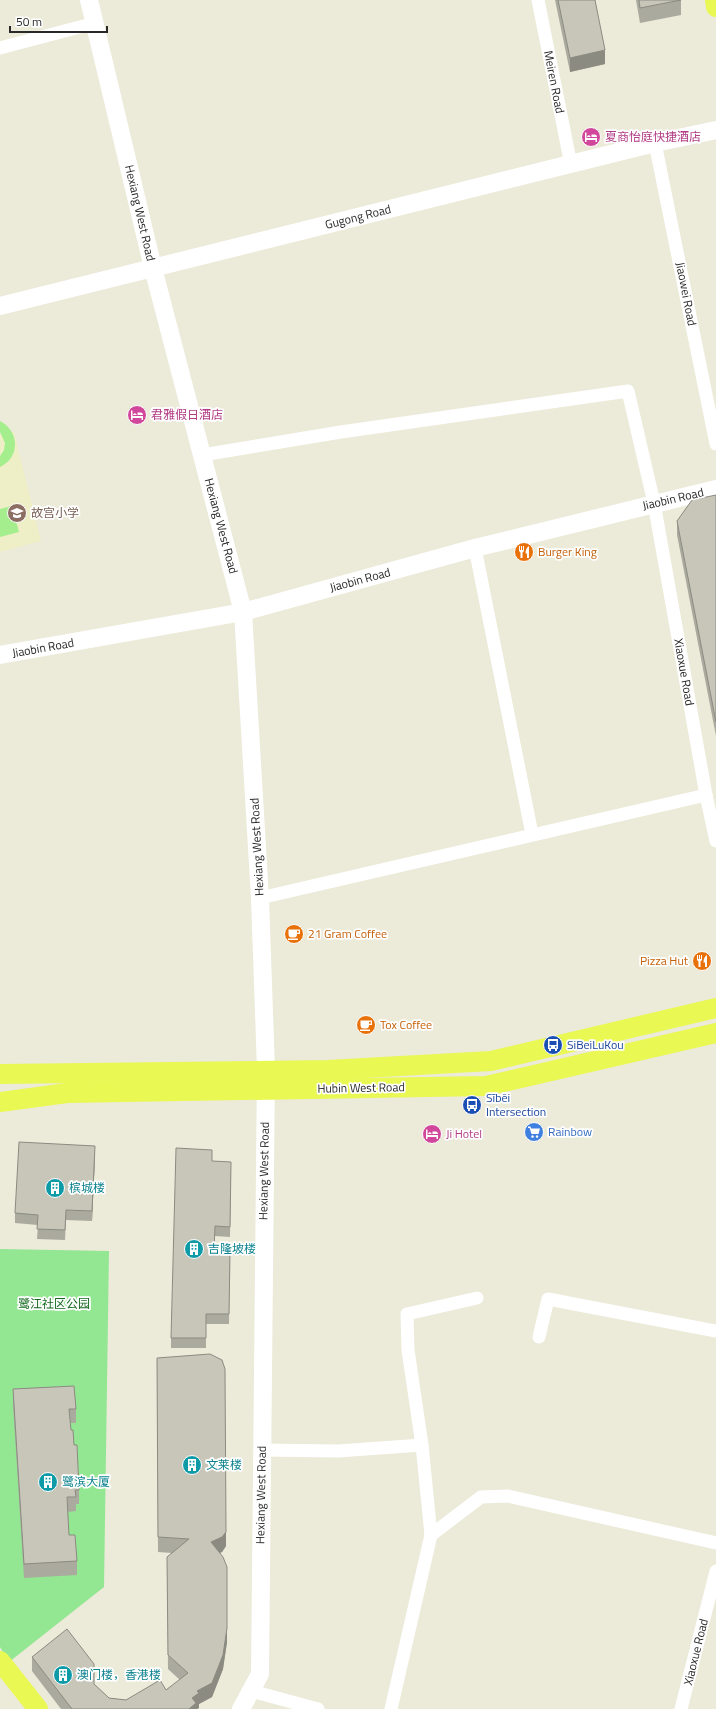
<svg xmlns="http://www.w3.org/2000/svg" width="716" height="1709" viewBox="0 0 716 1709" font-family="'Titillium Web','Noto Sans SC',sans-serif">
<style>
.education{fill:#efefc7}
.green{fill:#93e692}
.pitch{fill:#a5ee8d}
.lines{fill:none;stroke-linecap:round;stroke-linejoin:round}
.street{stroke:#fff;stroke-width:13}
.secondary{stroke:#fff;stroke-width:18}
.primary{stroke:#e9f852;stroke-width:20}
.wall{fill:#abaa9f}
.shaded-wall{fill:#8b8b82}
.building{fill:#c7c6b9;stroke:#8b8b82}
.labels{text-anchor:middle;stroke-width:3.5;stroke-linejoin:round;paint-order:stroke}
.street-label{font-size:12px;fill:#282828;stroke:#fff}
.hotel-label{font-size:12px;fill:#b23c85;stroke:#fff;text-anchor:start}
.education-label{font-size:12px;fill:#785e54;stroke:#fff;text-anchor:start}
.food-label{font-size:12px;fill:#c56008;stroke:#fff;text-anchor:start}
.transit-label{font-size:12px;fill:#164399;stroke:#fff;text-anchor:start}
.shop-label{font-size:12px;fill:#366cbe;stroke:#fff;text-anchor:start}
.culture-label{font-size:12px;fill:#0d838f;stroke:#fff;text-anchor:start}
.park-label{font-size:12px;fill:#15691f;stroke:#fff}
</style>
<rect width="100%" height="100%" fill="#ecead9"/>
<path class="education" d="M 14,432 L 41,541 L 0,552 L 0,435 Z"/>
<path class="green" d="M 0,1249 L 109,1251 L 104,1587 L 9,1662 L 0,1647 Z"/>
<g class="pitch">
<path d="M 0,421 C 20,431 20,458 0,467 L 0,456 L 4,450 L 5,443 L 0,432 Z"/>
<path d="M 12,506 L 19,532 L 0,537 L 0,509 Z"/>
</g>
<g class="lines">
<g class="street">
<path d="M 538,0 L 571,165"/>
<path d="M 0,48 L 95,23"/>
<path d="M 655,143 L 716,444"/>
<path d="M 202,455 L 341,432 L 628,391 L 654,503 L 706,795 L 716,841"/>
<path d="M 475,548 L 532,834"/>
<path d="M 260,898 L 706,795"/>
<path d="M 539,1337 L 548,1299 L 716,1331"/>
<path d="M 262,1450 L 338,1451 L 422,1445"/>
<path d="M 431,1535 L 422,1445 L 408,1350 L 407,1314 L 477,1298"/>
<path d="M 251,1691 L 318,1709"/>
<path d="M 391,1709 L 431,1535 L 481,1497 L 508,1496 L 716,1543"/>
<path d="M 681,1709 L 716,1571"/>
</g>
<g class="secondary">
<path d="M 89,0 L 153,268 L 243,612 L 260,898 L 266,1070 L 260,1674 L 241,1709"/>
<path d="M 0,306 L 655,143 L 716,130"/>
<path d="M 0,655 L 243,612 L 475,548 L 716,489"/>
</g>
<g class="primary">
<path d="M 715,0 L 716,7"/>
<path d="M 0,1074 L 328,1070 L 491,1061 L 716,1008"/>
<path d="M 0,1102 L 67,1093 L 486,1086 L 716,1033"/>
<path d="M 0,1661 L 38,1709"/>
</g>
</g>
<g class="wall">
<path d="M 555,0 L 595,0 L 605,64 L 570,72 Z"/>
<path d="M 636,0 L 681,0 L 681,15 L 640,23 Z"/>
<path d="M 716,495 L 716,736 L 677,535 L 677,521 Z"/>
<path d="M 95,1156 L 92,1221 L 66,1220 L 65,1240 L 37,1239 L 38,1225 L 15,1223 L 15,1213 Z"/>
<path d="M 212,1161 L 231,1172 L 230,1237 L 215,1236 L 214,1251 L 230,1252 L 229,1324 L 206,1324 L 206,1348 L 171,1348 L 171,1338 Z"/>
<path d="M 157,1358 L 226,1546 L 222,1552 L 220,1553 L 227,1642 L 223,1669 L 212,1697 L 199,1704 L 199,1708 L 197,1709 L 61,1709 L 32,1671 L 32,1657 L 94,1684 L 109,1698 L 126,1700 L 166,1690 L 180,1680 L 168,1669 L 167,1557 L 172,1553 L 158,1552 Z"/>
<path d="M 13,1389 L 76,1409 L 76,1423 L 70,1423 L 71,1430 L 74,1445 L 79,1490 L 79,1504 L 76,1504 L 76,1511 L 68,1512 L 69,1535 L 77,1561 L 77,1575 L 24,1578 L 13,1404 Z"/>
</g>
<g class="shaded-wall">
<path d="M 605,50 L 605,64 L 570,72 L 570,58 Z"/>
<path d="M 95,1146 L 95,1156 L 92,1221 L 92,1211 Z"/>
<path d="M 226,1532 L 226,1546 L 222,1552 L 211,1557 L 211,1542 Z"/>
<path d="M 227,1628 L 227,1642 L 223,1669 L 212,1697 L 199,1704 L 199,1708 L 197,1709 L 189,1709 L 192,1698 L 197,1691 Z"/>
</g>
<g class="building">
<path d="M 558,0 L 595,0 L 605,50 L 570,58 Z"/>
<path d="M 639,0 L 681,0 L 640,8 Z"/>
<path d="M 716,495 L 716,722 L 677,521 L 692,500 Z"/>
<path d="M 19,1142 L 95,1146 L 92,1211 L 66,1210 L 65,1230 L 37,1229 L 38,1215 L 15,1213 Z"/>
<path d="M 176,1148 L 212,1150 L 212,1161 L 231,1162 L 230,1227 L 215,1226 L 214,1251 L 230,1252 L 229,1314 L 206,1314 L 206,1338 L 171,1338 Z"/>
<path d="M 210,1354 L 222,1360 L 225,1369 L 226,1532 L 222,1537 L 211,1542 L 223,1557 L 227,1567 L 227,1628 L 223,1655 L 212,1683 L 197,1691 L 199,1693 L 192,1698 L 196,1703 L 189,1709 L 72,1709 L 32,1657 L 67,1629 L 94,1664 L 94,1684 L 109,1698 L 126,1700 L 160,1680 L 166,1690 L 188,1673 L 168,1655 L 167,1557 L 189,1539 L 158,1537 L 157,1358 Z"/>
<path d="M 74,1386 L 76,1409 L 69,1409 L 71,1430 L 73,1430 L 74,1445 L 77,1445 L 79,1490 L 75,1490 L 76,1497 L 67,1497 L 69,1535 L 75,1535 L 77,1561 L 24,1564 L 13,1389 Z"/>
</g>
<defs>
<g id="hotel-disc" transform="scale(1)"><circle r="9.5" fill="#d1479c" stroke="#fff"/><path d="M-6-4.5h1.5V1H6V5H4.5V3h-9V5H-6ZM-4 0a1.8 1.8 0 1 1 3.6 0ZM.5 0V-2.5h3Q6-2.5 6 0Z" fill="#fff"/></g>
<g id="school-disc" transform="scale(1)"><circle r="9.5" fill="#8d6e63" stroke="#fff"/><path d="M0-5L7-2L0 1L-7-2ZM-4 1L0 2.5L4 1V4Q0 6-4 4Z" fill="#fff"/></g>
<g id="restaurant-disc" transform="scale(1)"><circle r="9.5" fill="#e8710a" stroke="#fff"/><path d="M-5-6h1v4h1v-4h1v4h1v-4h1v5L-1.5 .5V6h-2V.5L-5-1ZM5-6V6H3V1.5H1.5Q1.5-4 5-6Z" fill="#fff"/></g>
<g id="cafe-disc" transform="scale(1)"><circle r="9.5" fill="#e8710a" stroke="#fff"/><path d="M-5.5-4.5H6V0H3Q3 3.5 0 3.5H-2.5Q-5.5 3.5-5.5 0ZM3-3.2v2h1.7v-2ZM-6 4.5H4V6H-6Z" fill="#fff"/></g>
<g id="bus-disc" transform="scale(1)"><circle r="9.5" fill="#1a4fb4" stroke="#fff"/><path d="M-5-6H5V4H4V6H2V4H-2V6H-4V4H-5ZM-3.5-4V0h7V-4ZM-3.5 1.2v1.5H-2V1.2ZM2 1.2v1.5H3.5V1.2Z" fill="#fff"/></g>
<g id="supermarket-disc" transform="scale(1)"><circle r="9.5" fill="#3f7fe0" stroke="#fff"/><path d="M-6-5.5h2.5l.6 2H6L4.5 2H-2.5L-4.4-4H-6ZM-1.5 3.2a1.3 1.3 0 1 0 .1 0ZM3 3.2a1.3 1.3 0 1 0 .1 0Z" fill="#fff"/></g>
<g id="building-disc" transform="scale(1)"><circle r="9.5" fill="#0f9aa8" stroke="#fff"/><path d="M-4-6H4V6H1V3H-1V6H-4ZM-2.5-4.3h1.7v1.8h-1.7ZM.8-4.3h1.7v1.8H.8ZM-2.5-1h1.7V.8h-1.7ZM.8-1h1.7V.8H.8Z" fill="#fff"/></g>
</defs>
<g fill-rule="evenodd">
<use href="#hotel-disc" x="591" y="137"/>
<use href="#hotel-disc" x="137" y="415"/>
<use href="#school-disc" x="17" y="513"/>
<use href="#restaurant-disc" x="524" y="552"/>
<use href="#cafe-disc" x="294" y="934"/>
<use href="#restaurant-disc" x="702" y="961"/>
<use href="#cafe-disc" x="366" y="1025"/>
<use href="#bus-disc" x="553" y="1045"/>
<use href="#bus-disc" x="472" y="1105"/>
<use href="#supermarket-disc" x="534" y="1132"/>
<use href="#hotel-disc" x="432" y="1134"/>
<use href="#building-disc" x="55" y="1188"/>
<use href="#building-disc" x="194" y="1249"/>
<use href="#building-disc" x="192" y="1465"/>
<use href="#building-disc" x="48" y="1482"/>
<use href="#building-disc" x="63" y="1675"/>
</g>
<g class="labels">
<g class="street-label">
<text transform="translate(554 82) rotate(79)" y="4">Meiren Road</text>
<text transform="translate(140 213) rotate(77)" y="4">Hexiang West Road</text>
<text transform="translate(358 217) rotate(-14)" y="4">Gugong Road</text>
<text transform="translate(686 294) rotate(79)" y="4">Jiaowei Road</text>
<text transform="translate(673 499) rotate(-13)" y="4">Jiaobin Road</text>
<text transform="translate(221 526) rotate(75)" y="4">Hexiang West Road</text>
<text transform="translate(360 580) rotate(-15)" y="4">Jiaobin Road</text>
<text transform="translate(43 648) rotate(-10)" y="4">Jiaobin Road</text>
<text transform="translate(684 672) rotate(80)" y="4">Xiaoxue Road</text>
<text transform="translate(257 847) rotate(-93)" y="4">Hexiang West Road</text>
<text transform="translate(361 1088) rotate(-1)" y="4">Hubin West Road</text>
<text transform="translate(264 1171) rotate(-89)" y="4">Hexiang West Road</text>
<text transform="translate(261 1495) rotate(-89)" y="4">Hexiang West Road</text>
<text transform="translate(696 1652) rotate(-76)" y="4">Xiaoxue Road</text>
</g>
<g class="hotel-label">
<text x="605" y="141">夏商怡庭快捷酒店</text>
<text x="151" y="419">君雅假日酒店</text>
<text x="446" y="1138">Ji Hotel</text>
</g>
<g class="education-label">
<text x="31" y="517">故宫小学</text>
</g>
<g class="food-label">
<text x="538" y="556">Burger King</text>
<text x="308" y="938">21 Gram Coffee</text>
<text x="688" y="965" text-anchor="end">Pizza Hut</text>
<text x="380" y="1029">Tox Coffee</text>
</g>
<g class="transit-label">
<text x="567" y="1049">SiBeiLuKou</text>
<text x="486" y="1102">Sībĕi<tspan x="486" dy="14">Intersection</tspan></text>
</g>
<g class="shop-label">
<text x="548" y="1136">Rainbow</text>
</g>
<g class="culture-label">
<text x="69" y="1192">槟城楼</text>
<text x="208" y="1253">吉隆坡楼</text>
<text x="206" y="1469">文莱楼</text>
<text x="62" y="1486">鹭滨大厦</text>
<text x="77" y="1679">澳门楼，香港楼</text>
</g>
<g class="park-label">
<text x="54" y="1308">鹭江社区公园</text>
</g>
</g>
<path d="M10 26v6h97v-6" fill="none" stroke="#282828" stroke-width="2"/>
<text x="16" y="26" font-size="12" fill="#282828" stroke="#ffffff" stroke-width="3" paint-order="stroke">50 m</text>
</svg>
